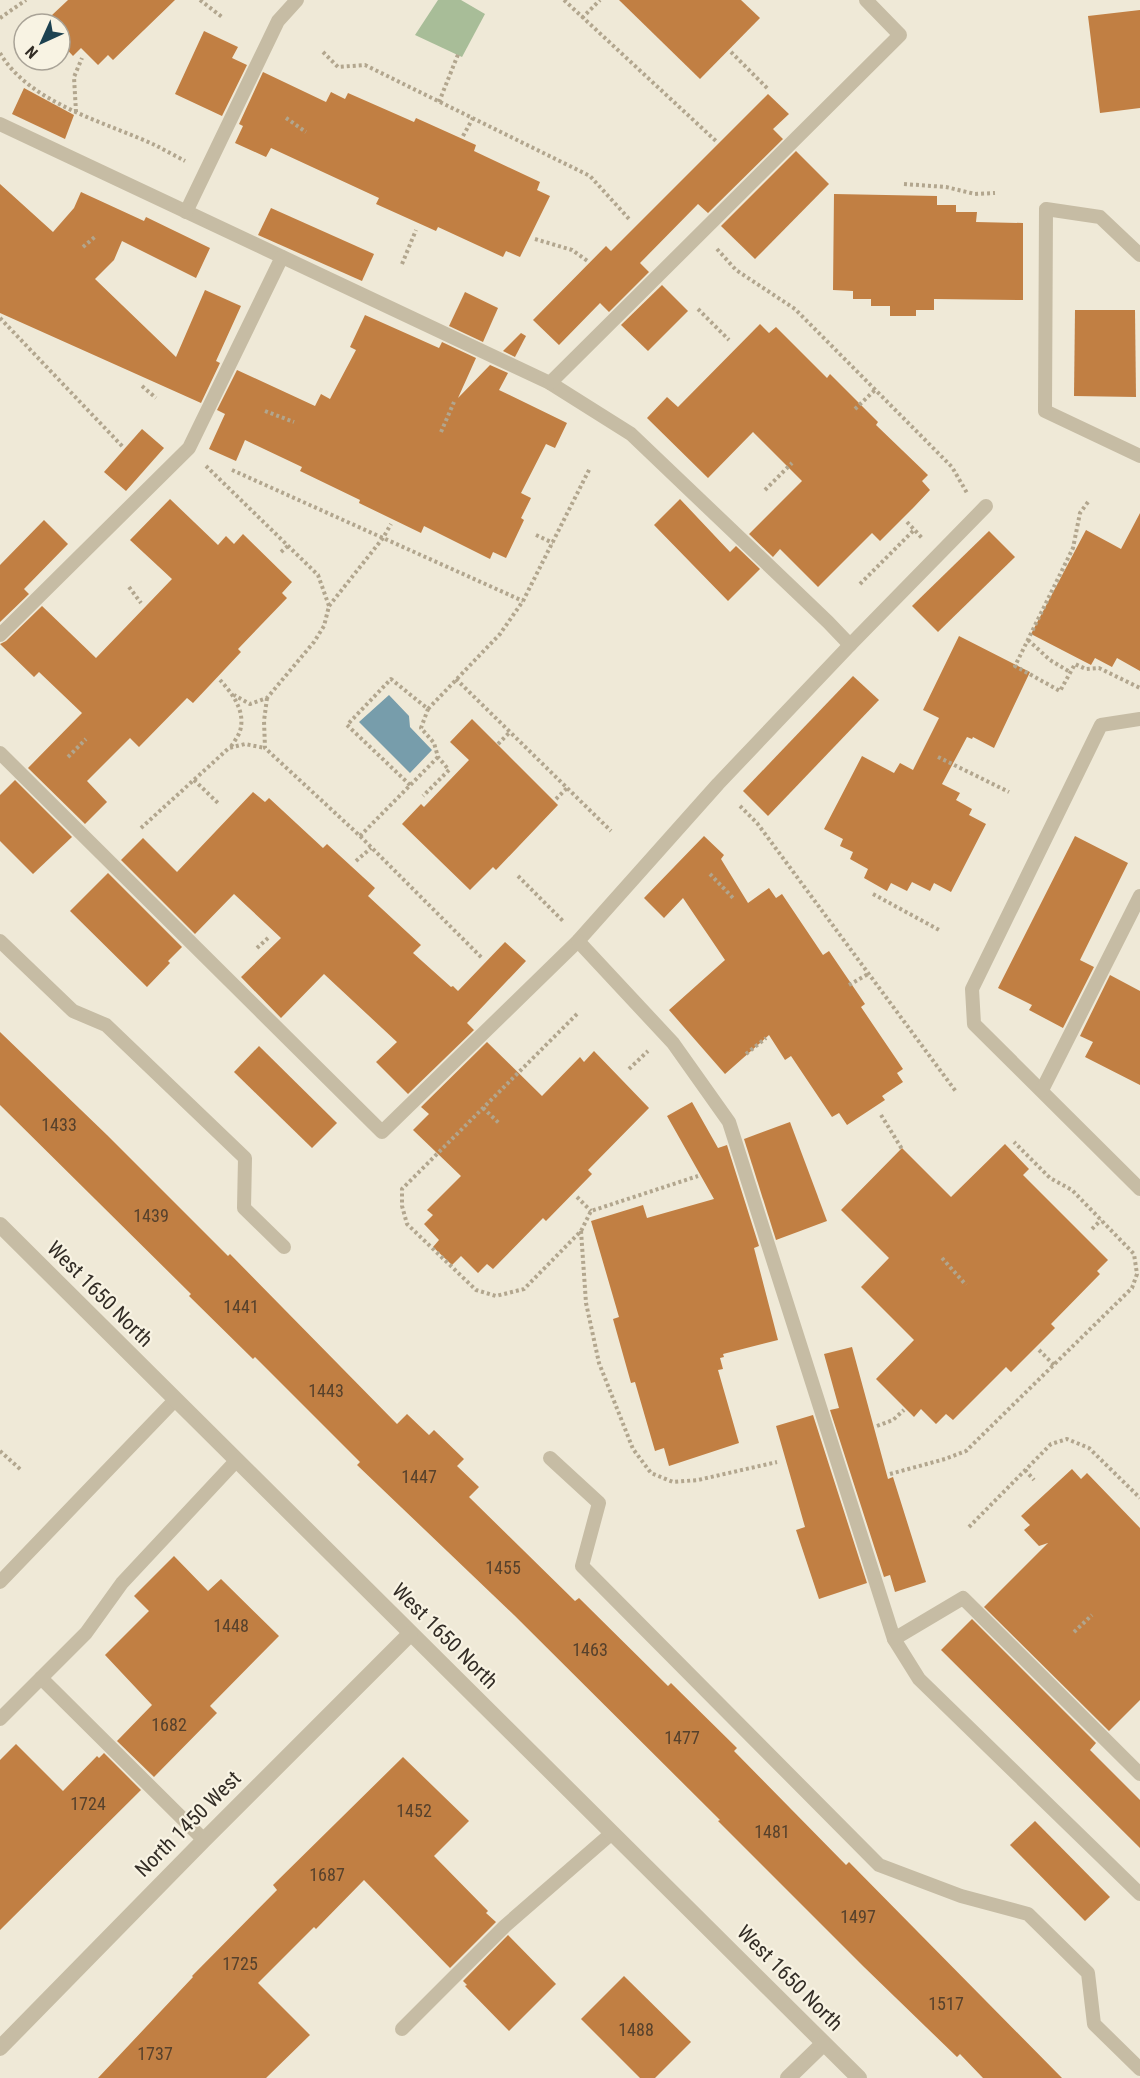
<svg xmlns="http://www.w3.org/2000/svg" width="1140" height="2078" viewBox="0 0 1140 2078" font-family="'Roboto Condensed',sans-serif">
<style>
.green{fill:#a8bd98}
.water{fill:#779dab}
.building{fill:#c17f43}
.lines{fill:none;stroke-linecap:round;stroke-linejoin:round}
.path{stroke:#b2a68e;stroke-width:4;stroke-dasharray:3 3;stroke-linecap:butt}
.service{stroke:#c6bca4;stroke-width:14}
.minor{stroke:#c6bca4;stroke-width:16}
.labels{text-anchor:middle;stroke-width:4.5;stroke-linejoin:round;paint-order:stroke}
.number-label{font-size:18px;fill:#56412c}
.street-label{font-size:21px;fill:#322c25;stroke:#f8f3e3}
</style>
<rect width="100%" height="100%" fill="#efe9d7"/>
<path class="green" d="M 438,0 L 461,0 L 485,14 L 462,57 L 415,35 Z"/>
<path class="water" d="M 389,695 L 409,716 L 410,727 L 432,750 L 410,773 L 359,722 Z"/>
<g class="building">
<path d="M 68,0 L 175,0 L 113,60 L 108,55 L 98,65 L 81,48 L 73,56 L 60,42 L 60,24 L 51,16 Z"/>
<path d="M 619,0 L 741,0 L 760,18 L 700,79 Z"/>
<path d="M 1140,10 L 1140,108 L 1100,113 L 1088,16 Z"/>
<path d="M 204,31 L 238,47 L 232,58 L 247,65 L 222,116 L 175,94 Z"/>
<path d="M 263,72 L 326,102 L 331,92 L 345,99 L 348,93 L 414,122 L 416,118 L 476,145 L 474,151 L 540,182 L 537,190 L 550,196 L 520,257 L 506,251 L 503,257 L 438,227 L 436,231 L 376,204 L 379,198 L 271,148 L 266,157 L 235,143 L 243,126 L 239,124 Z"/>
<path d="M 24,88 L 74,115 L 65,139 L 12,114 Z"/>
<path d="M 768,94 L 789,114 L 773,129 L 783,139 L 708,213 L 698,204 L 640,263 L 649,272 L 609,312 L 600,303 L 559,345 L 533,320 L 606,246 L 611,251 Z"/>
<path d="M 796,151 L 829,184 L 755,259 L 721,226 Z"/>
<path d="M 0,184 L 53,232 L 74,208 L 81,192 L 144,221 L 146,217 L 210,248 L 196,278 L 122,241 L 114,260 L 95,279 L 176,357 L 205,290 L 241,306 L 216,361 L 220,363 L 201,403 L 0,313 Z"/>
<path d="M 834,194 L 937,196 L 937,205 L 956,205 L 956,212 L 977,212 L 976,222 L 1023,223 L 1023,300 L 934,299 L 934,310 L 916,310 L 916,316 L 890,316 L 890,306 L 871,306 L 871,299 L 853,299 L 853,291 L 833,290 Z"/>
<path d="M 271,208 L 374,254 L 362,281 L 258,235 Z"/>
<path d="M 662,285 L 688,311 L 648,351 L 621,325 Z"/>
<path d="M 465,292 L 498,308 L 483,342 L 449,326 Z"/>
<path d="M 1075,310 L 1135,310 L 1136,397 L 1074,396 Z"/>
<path d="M 365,315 L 439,348 L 442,342 L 476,358 L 458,398 L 490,365 L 508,373 L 499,390 L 567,423 L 555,448 L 546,444 L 521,493 L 531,498 L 521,518 L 524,520 L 506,558 L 493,552 L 490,559 L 424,526 L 421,533 L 359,503 L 360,500 L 300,471 L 302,467 L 245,440 L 236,461 L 209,449 L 225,414 L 217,410 L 237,370 L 315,406 L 321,394 L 330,399 L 356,350 L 350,347 Z"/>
<path d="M 760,324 L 769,333 L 776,327 L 827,378 L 830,374 L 878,422 L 876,425 L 928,475 L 922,481 L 930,490 L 914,507 L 880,541 L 872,533 L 818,587 L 780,549 L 773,557 L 749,534 L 802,481 L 753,432 L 708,478 L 647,418 L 667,397 L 678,407 Z"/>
<path d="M 521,333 L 526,336 L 515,357 L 503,351 Z"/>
<path d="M 142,429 L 164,448 L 126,491 L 104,472 Z"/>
<path d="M 170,499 L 218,545 L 226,536 L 234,544 L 243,534 L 292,582 L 282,593 L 287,598 L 238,649 L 241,652 L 193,703 L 187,698 L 139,747 L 130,738 L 87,781 L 107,802 L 85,824 L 28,768 L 82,713 L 39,672 L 34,677 L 0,644 L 6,641 L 42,606 L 96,658 L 172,579 L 130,540 Z"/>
<path d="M 680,499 L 730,552 L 736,546 L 760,569 L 728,601 L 654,525 Z"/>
<path d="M 1140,513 L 1140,671 L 1117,658 L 1112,667 L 1095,658 L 1091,665 L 1031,634 L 1086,530 L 1121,549 Z"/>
<path d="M 44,520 L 68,544 L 24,589 L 29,594 L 0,622 L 0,565 Z"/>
<path d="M 989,531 L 1015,557 L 938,632 L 912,606 Z"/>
<path d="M 959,636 L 1030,672 L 994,748 L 973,737 L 972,739 L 967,737 L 942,784 L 960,793 L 956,800 L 972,809 L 969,815 L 986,824 L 951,892 L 934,883 L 930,891 L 912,882 L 907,891 L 891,883 L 887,891 L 864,878 L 868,869 L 850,859 L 853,852 L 840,846 L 843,839 L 824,829 L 862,756 L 894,773 L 900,763 L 913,770 L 939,718 L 923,710 Z"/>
<path d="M 853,676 L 879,700 L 768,816 L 743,791 Z"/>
<path d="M 472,719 L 558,805 L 496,870 L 493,867 L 470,890 L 402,824 L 421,804 L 424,807 L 469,760 L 450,742 Z"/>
<path d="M 15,780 L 72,837 L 33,874 L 0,841 L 0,795 Z"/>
<path d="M 253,792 L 265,802 L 269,798 L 323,848 L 327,844 L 375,888 L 368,896 L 421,945 L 413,953 L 451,987 L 453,986 L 458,991 L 505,942 L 526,961 L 467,1023 L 474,1030 L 408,1094 L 376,1062 L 397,1042 L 324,974 L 281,1018 L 241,977 L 281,938 L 234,894 L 195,934 L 121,860 L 143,838 L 177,872 Z"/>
<path d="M 704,836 L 724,855 L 721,859 L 748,903 L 769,888 L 776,898 L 782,894 L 823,955 L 829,951 L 865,1004 L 861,1007 L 903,1069 L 897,1073 L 903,1082 L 882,1096 L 885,1100 L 847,1125 L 839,1113 L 832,1117 L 791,1056 L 785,1060 L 769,1035 L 725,1074 L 669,1010 L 725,960 L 683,898 L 664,918 L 644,898 Z"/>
<path d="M 1075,836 L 1128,863 L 1080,960 L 1094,967 L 1063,1028 L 1029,1010 L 1032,1005 L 998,988 Z"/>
<path d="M 108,873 L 182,947 L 168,961 L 170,963 L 147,987 L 70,911 Z"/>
<path d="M 1110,975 L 1140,991 L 1140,1085 L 1085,1057 L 1093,1042 L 1080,1036 Z"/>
<path d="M 0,1032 L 107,1135 L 228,1256 L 230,1254 L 397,1424 L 407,1414 L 429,1435 L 434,1430 L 464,1459 L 457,1466 L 479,1487 L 469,1497 L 575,1601 L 579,1598 L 668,1686 L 671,1683 L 737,1748 L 734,1751 L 846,1865 L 849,1862 L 1062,2078 L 983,2078 L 960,2054 L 957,2057 L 864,1967 L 718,1821 L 720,1820 L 514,1615 L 357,1465 L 360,1462 L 255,1357 L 253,1359 L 189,1296 L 191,1294 L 0,1105 Z"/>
<path d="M 487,1042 L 542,1096 L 580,1057 L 584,1062 L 594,1051 L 649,1108 L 588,1170 L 592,1174 L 546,1221 L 543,1218 L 493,1269 L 487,1264 L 478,1273 L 461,1256 L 452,1265 L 433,1247 L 439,1240 L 424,1224 L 433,1215 L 427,1210 L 461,1176 L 413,1130 L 429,1114 L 421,1107 Z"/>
<path d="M 259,1046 L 337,1123 L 312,1148 L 234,1072 Z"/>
<path d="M 692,1102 L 718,1148 L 727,1145 L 759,1246 L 754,1248 L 778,1340 L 723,1354 L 724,1357 L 720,1358 L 723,1369 L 718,1370 L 739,1443 L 669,1466 L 664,1448 L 655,1451 L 635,1382 L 631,1383 L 613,1319 L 619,1317 L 591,1221 L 643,1205 L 647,1218 L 714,1199 L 667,1116 Z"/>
<path d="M 790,1122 L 827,1221 L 776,1240 L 744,1139 Z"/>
<path d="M 1005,1144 L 1029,1169 L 1023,1175 L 1108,1260 L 1097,1271 L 1100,1274 L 1051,1324 L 1055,1328 L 1011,1372 L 1006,1367 L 953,1420 L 946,1414 L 936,1424 L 921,1409 L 914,1417 L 876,1379 L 914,1340 L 861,1287 L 889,1258 L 841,1210 L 902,1148 L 951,1197 Z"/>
<path d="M 852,1347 L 888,1479 L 893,1477 L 926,1582 L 895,1592 L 890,1575 L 884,1577 L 830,1410 L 839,1408 L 824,1354 Z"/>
<path d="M 813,1415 L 867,1583 L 819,1599 L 796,1530 L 805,1527 L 776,1426 Z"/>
<path d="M 1072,1469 L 1081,1479 L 1087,1473 L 1140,1528 L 1140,1700 L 1109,1731 L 984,1607 L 1048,1543 L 1039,1546 L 1024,1530 L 1030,1525 L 1021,1516 Z"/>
<path d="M 174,1556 L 208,1591 L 221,1579 L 279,1636 L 210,1706 L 217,1713 L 154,1777 L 117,1741 L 152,1705 L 105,1655 L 149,1611 L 134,1596 Z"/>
<path d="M 972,1619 L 1096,1743 L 1090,1750 L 1140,1800 L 1140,1848 L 941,1650 Z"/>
<path d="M 16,1744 L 63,1791 L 97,1756 L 99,1758 L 104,1753 L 141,1790 L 0,1930 L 0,1760 Z"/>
<path d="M 403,1757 L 469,1821 L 434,1856 L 488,1911 L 486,1913 L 496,1922 L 450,1968 L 364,1880 L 316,1929 L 314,1927 L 258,1983 L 310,2035 L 266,2078 L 98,2078 L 193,1977 L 192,1976 L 277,1890 L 273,1885 Z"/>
<path d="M 1035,1821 L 1110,1897 L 1085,1921 L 1010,1845 Z"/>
<path d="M 508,1935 L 556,1984 L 509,2031 L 465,1986 L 467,1985 L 463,1981 Z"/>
<path d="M 624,1976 L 691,2042 L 655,2078 L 640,2078 L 581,2019 Z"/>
</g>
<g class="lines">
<g class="path">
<path d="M 200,0 L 222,17"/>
<path d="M 564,0 L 717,142"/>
<path d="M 0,18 L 26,0"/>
<path d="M 582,18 L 600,0"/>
<path d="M 323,52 L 338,67 L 365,65 L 590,176 L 630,220"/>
<path d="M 731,52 L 769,90"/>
<path d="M 0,53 C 30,104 106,122 157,146 C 166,151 176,156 185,161"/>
<path d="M 439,102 L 459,52"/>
<path d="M 76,112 L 74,77 L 82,58"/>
<path d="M 286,118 L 306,132"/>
<path d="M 463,136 L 473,118"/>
<path d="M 904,184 L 946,187 L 975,194 L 995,193"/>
<path d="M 535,239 L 572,250 L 589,262"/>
<path d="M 83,247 L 96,236"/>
<path d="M 717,249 L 736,270 L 795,309 L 952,467 L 967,493"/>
<path d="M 402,264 L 416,230"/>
<path d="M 698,309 L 729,340"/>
<path d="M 0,318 L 123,447"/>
<path d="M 142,386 L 156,398"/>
<path d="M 855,409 L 876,389"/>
<path d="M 265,411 L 294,422"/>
<path d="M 441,432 L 454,402"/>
<path d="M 206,466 L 318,575 L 329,606 L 324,626 L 314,642 L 267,698 L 250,704 L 234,695"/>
<path d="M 232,470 L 523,601"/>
<path d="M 765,490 L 792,463"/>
<path d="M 1088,502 L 1080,513 L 1073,548 L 1015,666 L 1060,691 L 1075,664 L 1086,669 L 1099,668 L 1140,688"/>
<path d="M 907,522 L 923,539"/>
<path d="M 536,535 L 553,543"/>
<path d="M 281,552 L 288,546"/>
<path d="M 860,584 L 914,530"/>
<path d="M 129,587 L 141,603"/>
<path d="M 329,606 L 383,538 L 391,524"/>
<path d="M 1028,640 L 1050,660 L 1070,672"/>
<path d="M 456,679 L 611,831"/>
<path d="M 220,680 C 232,693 246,711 240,731 C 238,737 233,743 230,748"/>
<path d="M 267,698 L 264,721 L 265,748 L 360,836 L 483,959"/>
<path d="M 428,709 L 500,634 L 523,601 L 590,468"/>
<path d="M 498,744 L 510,732"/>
<path d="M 68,757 L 86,739"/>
<path d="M 938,757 L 1009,792"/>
<path d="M 194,780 L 219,804"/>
<path d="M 410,785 L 347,725 L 391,679 L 428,709 L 421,728 L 434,743 L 438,757 L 449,770 L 423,796"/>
<path d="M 556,799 L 567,788"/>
<path d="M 740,806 L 757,823 L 957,1093"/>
<path d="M 141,828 L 229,748 L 245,744 L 265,748"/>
<path d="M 360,836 L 438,757"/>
<path d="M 356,861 L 371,848"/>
<path d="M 710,874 L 734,899"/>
<path d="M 518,876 L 564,922"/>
<path d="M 873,894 L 941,931"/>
<path d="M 257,948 L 268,938"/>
<path d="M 849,985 L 870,973"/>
<path d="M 577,1014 L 402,1189 L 402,1206 L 407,1224 L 476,1290 L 496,1296 L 524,1289 L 581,1231 L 591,1211 L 698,1176"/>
<path d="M 746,1054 L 766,1038"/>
<path d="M 629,1069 L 648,1051"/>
<path d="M 483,1108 L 500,1124"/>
<path d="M 881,1115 L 902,1149"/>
<path d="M 577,1197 L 591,1211"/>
<path d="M 1092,1229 L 1101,1220"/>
<path d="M 581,1231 L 586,1303 L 599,1363 L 633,1449 L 651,1473 L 673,1482 L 698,1480 L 777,1462"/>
<path d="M 942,1258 L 966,1285"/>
<path d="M 1039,1350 L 1054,1365"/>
<path d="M 877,1426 L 893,1420 L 904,1410"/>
<path d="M 0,1451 L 21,1470"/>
<path d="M 1025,1470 L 1034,1480"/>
<path d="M 890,1474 L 945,1459 L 966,1451 L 1132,1288 L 1137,1274 L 1134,1254 L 1072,1190 L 1050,1178 L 1014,1142"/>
<path d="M 969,1527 L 1051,1444 L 1067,1439 L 1089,1448 L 1140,1498"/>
<path d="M 1074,1632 L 1092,1615"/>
</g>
<g class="service">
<path d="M 0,124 L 550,383 L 631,434 L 828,622 L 850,645"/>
<path d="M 186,212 L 278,21 L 297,0"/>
<path d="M 1140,255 L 1100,217 L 1046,209 L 1045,411 L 1140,456"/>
<path d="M 550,383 L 900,35 L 866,0"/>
<path d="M 0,635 L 189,448 L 282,257"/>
<path d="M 1140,719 L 1101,725 L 972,989 L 974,1024 L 1140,1189"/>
<path d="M 0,753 L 382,1132 L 578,941 L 718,784 L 850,645 L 986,506"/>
<path d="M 0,941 L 73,1011 L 106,1025 L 245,1158 L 244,1208 L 284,1247"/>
<path d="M 578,941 L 673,1043 L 729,1122 L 894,1639 L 919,1679 L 1140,1894"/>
<path d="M 1042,1090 L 1140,896"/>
<path d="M 550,1458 L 599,1503 L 582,1566 L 879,1865 L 961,1896 L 1028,1914 L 1088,1973 L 1094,2024 L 1140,2069"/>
<path d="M 0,1582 L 175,1400"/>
<path d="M 894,1639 L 963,1598 L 1140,1774"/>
<path d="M 41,1678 L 204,1840"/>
<path d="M 0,1719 L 86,1633 L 122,1583 L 236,1461"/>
<path d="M 402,2029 L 505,1926 L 612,1833"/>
</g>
<g class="minor">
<path d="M 0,1225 L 859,2078"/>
<path d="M 0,2048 L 204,1840 L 410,1634"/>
<path d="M 788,2078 L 823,2044"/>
</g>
</g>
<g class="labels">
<g class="number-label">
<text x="59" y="1131">1433</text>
<text x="151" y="1222">1439</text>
<text x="241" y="1313">1441</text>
<text x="326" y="1397">1443</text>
<text x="419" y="1483">1447</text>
<text x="503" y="1574">1455</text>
<text x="231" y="1632">1448</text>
<text x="590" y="1656">1463</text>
<text x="169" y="1731">1682</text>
<text x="682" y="1744">1477</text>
<text x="88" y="1810">1724</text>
<text x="414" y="1817">1452</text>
<text x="772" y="1838">1481</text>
<text x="327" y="1881">1687</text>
<text x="858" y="1923">1497</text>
<text x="240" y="1970">1725</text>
<text x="946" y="2010">1517</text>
<text x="636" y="2036">1488</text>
<text x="155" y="2060">1737</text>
</g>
<g class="street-label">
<text transform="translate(100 1294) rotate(45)" y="7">West 1650 North</text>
<text transform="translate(445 1636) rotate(45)" y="7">West 1650 North</text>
<text transform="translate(188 1824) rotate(-45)" y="7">North 1450 West</text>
<text transform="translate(790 1978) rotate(45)" y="7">West 1650 North</text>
</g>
</g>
<g transform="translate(42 42) rotate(225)"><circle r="28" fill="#f8f3e3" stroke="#a9a397" stroke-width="1.5"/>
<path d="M0-4.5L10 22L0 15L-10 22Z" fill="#1d4251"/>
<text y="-9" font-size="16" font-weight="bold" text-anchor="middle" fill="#322c25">N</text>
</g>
</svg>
